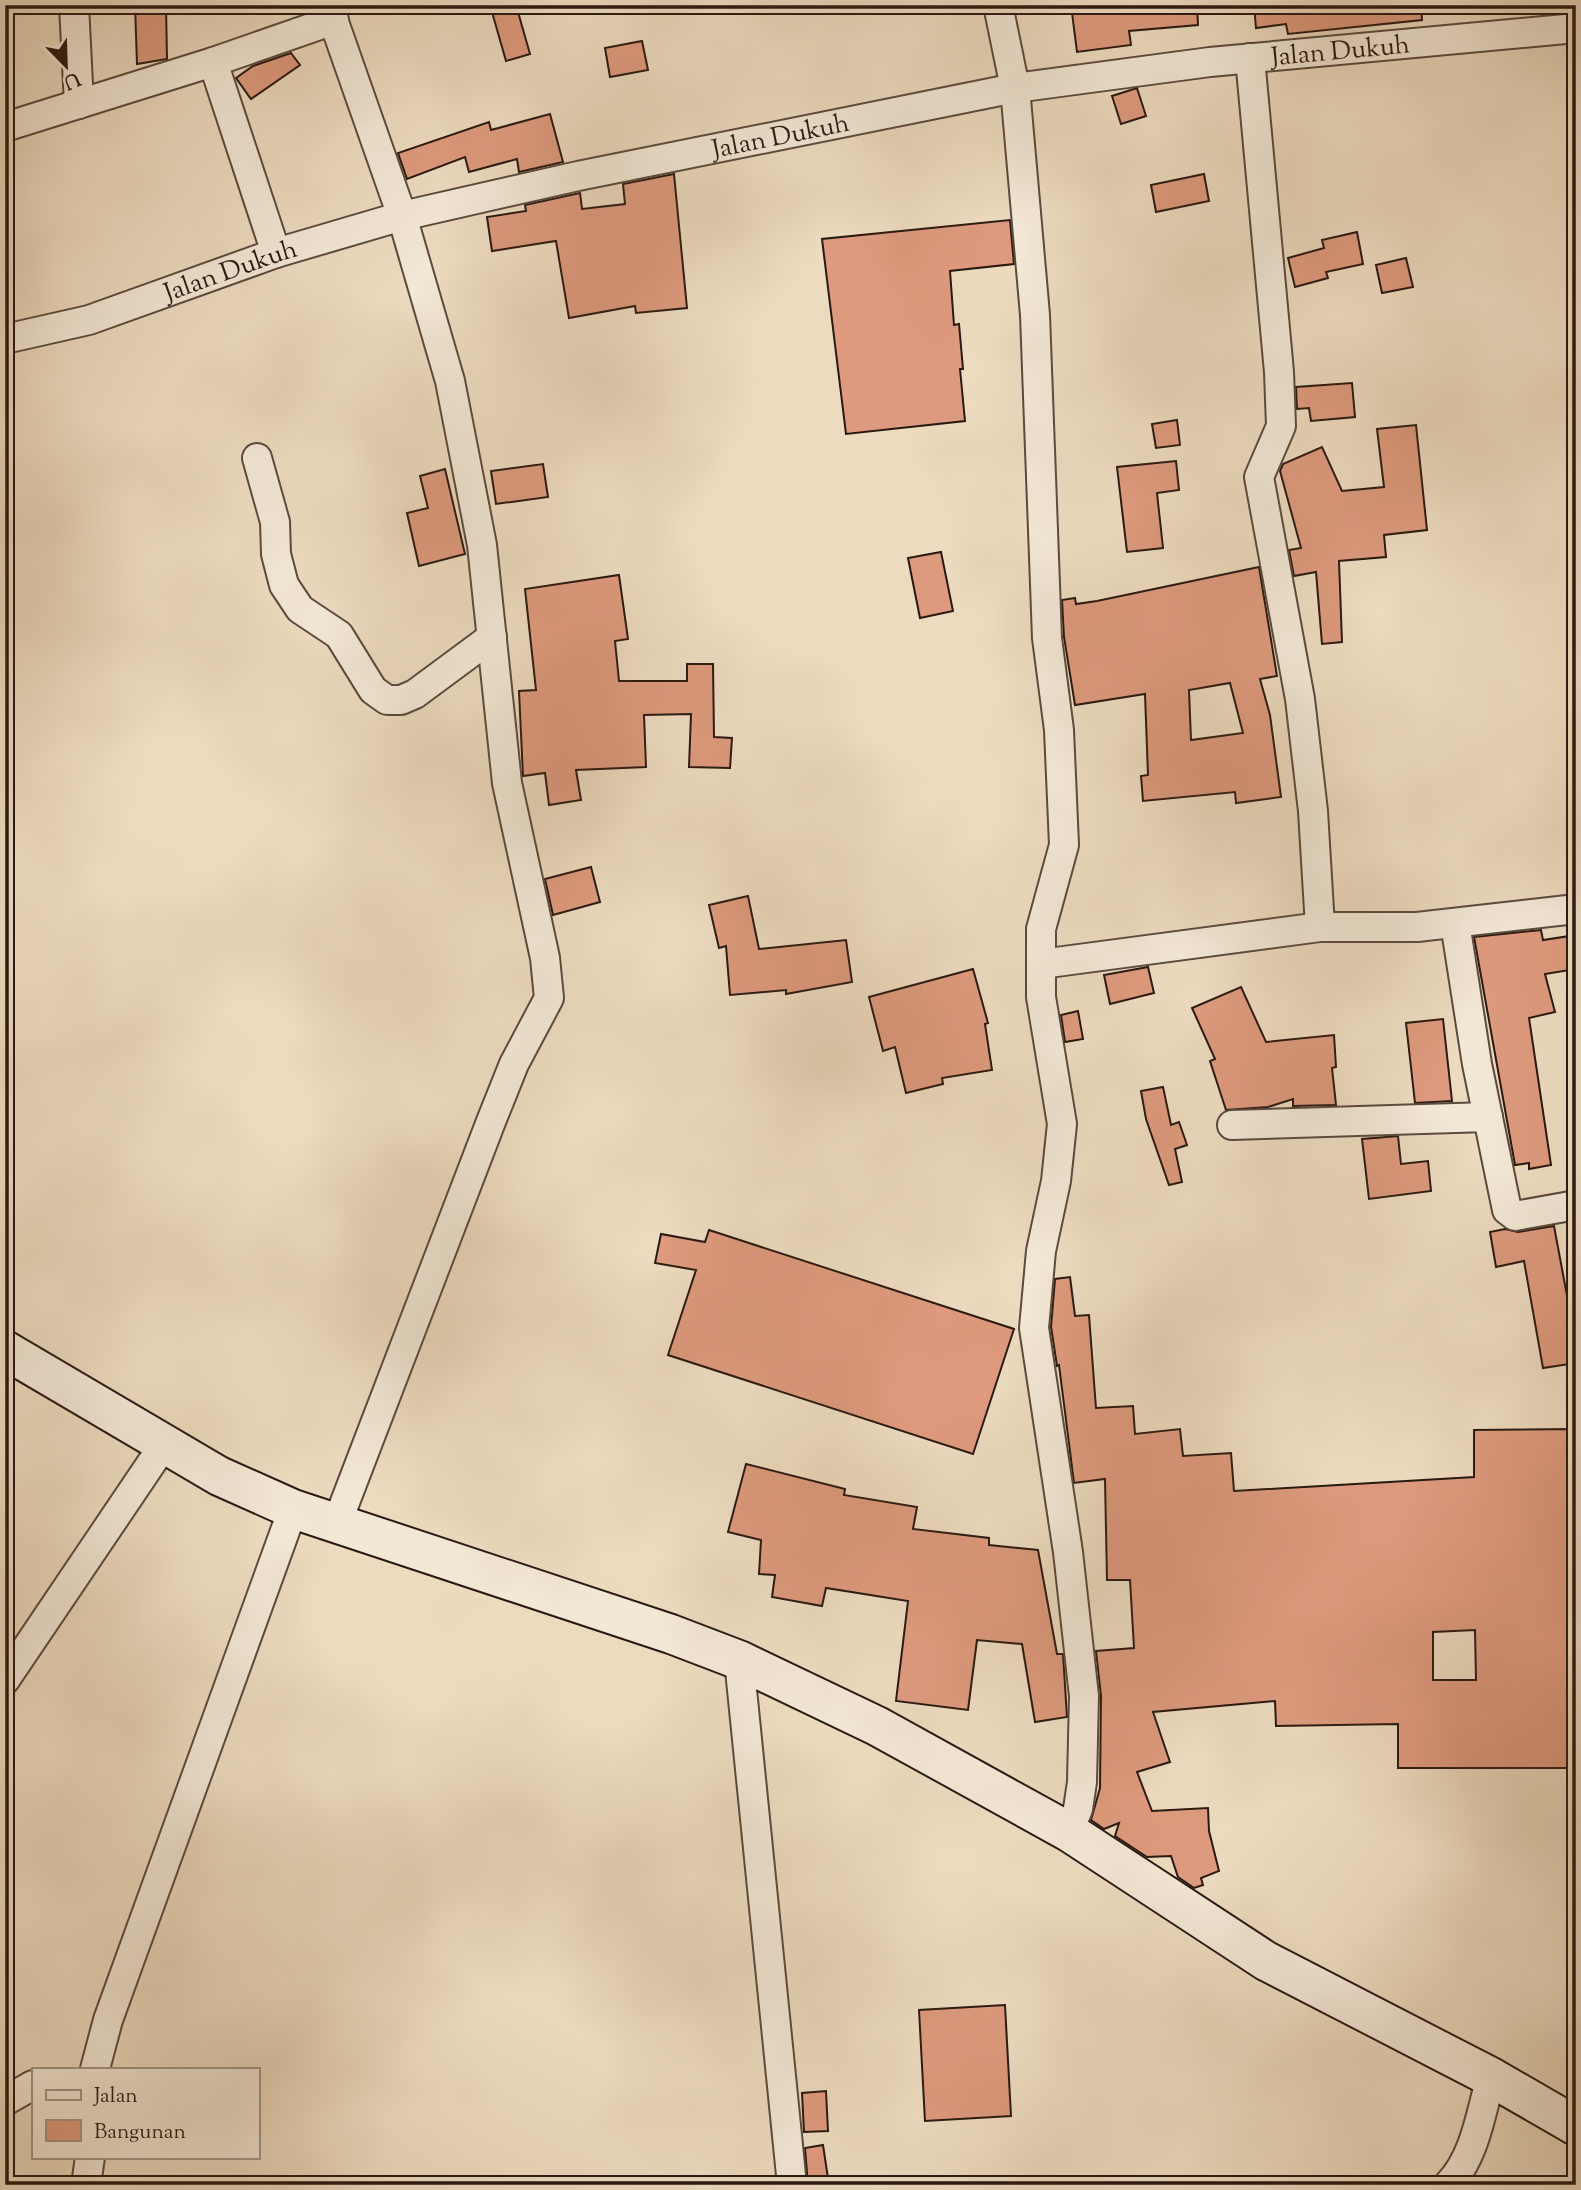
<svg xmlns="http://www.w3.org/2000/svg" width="1581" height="2190" viewBox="0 0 1581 2190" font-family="'Sorts Mill Goudy',serif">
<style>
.building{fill:#de9a7e;stroke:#2a1912;stroke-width:2;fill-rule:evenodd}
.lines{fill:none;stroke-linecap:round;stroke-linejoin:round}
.street-casing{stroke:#5b4a3e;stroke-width:32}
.secondary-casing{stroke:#2a1912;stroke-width:42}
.street{stroke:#f3e8d6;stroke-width:28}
.secondary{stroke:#f3e8d6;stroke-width:38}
.labels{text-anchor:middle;stroke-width:5;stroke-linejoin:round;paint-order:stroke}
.street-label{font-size:26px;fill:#2a1912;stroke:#f3e8d6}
</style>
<rect width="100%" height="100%" fill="#eddbc0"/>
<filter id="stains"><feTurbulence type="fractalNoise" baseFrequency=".00286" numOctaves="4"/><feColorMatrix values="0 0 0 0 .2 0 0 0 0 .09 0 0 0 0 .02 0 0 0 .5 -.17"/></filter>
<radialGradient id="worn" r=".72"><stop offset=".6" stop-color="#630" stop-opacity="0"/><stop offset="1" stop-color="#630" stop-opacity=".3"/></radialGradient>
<g class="building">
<path d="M 135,5 L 166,5 L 167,59 L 137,64 Z"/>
<path d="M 490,5 L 516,5 L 530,54 L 506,61 Z"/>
<path d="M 1071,5 L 1197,5 L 1198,25 L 1129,31 L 1131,45 L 1077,52 Z"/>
<path d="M 1254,5 L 1421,5 L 1422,20 L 1288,34 L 1286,24 L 1256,28 Z"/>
<path d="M 642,41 L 648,70 L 610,77 L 605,48 Z"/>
<path d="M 291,53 L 300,65 L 251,99 L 236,78 L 253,66 Z"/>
<path d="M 1137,88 L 1146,116 L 1121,124 L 1112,96 Z"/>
<path d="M 550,114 L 563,162 L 519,172 L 517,159 L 469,172 L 465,157 L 407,179 L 398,153 L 489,122 L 491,130 Z"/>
<path d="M 674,174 L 687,308 L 636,313 L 635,306 L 569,318 L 556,241 L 492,251 L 487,217 L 526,211 L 525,205 L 580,193 L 582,209 L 625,204 L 623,184 Z"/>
<path d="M 1204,174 L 1209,201 L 1156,212 L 1151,185 Z"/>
<path d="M 1010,220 L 1014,264 L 950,271 L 954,325 L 959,324 L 963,369 L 960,369 L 965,421 L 846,434 L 822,239 Z"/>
<path d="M 1357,232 L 1363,264 L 1326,272 L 1328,278 L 1295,287 L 1288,258 L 1324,248 L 1322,240 Z"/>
<path d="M 1406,258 L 1413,287 L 1382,293 L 1376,265 Z"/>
<path d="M 1352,383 L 1355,417 L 1311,421 L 1309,408 L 1297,409 L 1296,387 Z"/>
<path d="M 1177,420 L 1180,445 L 1156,448 L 1152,424 Z"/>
<path d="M 1416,425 L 1427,530 L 1384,535 L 1386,557 L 1339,561 L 1342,642 L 1322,644 L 1316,572 L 1294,576 L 1289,550 L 1301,548 L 1280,471 L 1283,464 L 1322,447 L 1342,491 L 1384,487 L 1377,429 Z"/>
<path d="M 1176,461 L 1179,490 L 1157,493 L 1163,548 L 1127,552 L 1117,467 Z"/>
<path d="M 543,464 L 548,497 L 496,504 L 491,471 Z"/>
<path d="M 445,469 L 465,554 L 419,566 L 407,513 L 428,508 L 420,476 Z"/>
<path d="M 941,552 L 953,611 L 920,618 L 908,558 Z"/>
<path d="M 1259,567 L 1277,676 L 1260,679 L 1270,715 L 1281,797 L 1236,803 L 1235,792 L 1143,801 L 1141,776 L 1148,775 L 1145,694 L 1075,705 L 1064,637 L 1062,600 L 1075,598 L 1076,604 L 1097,601 ZM 1230,683 L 1243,733 L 1191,740 L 1189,690 Z"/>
<path d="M 619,575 L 628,639 L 615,641 L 619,681 L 687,681 L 687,664 L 713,664 L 714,737 L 732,738 L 730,768 L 689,767 L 691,714 L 644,715 L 646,767 L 576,770 L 581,800 L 549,805 L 545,773 L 523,776 L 519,691 L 536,690 L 525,589 Z"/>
<path d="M 591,867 L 600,902 L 553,915 L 545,879 Z"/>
<path d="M 748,896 L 759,949 L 846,940 L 852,982 L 786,994 L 786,990 L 730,995 L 726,946 L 719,948 L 709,905 Z"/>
<path d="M 1541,930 L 1543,940 L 1576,935 L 1576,969 L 1545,974 L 1555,1012 L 1529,1018 L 1551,1165 L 1529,1169 L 1529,1163 L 1515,1165 L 1474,937 Z"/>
<path d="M 1148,967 L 1154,993 L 1110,1004 L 1104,975 Z"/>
<path d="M 973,969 L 988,1023 L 985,1024 L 992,1070 L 942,1078 L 943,1084 L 906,1093 L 895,1047 L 883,1051 L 869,997 Z"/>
<path d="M 1241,987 L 1266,1042 L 1334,1035 L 1336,1067 L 1332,1068 L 1336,1105 L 1293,1106 L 1293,1099 L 1268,1107 L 1226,1110 L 1210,1061 L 1215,1059 L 1192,1008 Z"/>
<path d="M 1078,1011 L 1083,1039 L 1065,1042 L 1061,1015 Z"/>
<path d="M 1443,1019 L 1452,1101 L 1415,1103 L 1406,1023 Z"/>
<path d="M 1163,1087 L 1171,1125 L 1179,1122 L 1187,1145 L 1175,1149 L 1182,1182 L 1169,1185 L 1146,1119 L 1141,1091 Z"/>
<path d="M 1398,1136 L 1401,1164 L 1428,1161 L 1431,1191 L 1369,1199 L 1362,1139 Z"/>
<path d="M 1554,1226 L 1576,1344 L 1576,1363 L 1543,1368 L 1524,1261 L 1496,1267 L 1490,1232 L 1505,1229 L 1518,1232 Z"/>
<path d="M 709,1230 L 1014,1329 L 973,1454 L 668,1355 L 696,1270 L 655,1263 L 661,1234 L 705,1242 Z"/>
<path d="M 1070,1277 L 1075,1316 L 1089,1315 L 1096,1408 L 1133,1406 L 1135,1434 L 1180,1429 L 1183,1456 L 1231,1453 L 1234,1491 L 1474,1477 L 1474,1430 L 1576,1429 L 1576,1768 L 1398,1768 L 1398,1724 L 1276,1726 L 1275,1701 L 1153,1712 L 1170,1762 L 1137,1772 L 1152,1811 L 1208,1808 L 1209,1831 L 1219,1871 L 1201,1878 L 1203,1885 L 1194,1888 L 1178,1877 L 1171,1856 L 1147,1857 L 1115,1836 L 1119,1823 L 1104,1829 L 1091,1820 L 1100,1788 L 1101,1696 L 1096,1651 L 1134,1648 L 1130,1580 L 1107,1580 L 1105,1479 L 1074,1483 L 1059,1365 L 1057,1366 L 1051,1327 L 1055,1279 ZM 1475,1630 L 1476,1680 L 1433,1680 L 1433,1632 Z"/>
<path d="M 746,1464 L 845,1489 L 844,1495 L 917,1507 L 913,1529 L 989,1538 L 989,1545 L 1038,1550 L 1057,1654 L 1063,1654 L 1067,1717 L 1035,1722 L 1022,1644 L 977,1640 L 968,1710 L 896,1701 L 908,1601 L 826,1588 L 822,1606 L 772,1597 L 775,1575 L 759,1574 L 761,1540 L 728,1532 Z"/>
<path d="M 1005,2005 L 1011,2116 L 925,2121 L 919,2010 Z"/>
<path d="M 826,2091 L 828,2131 L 804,2132 L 802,2093 Z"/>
<path d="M 823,2145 L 829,2185 L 808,2185 L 805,2148 Z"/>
</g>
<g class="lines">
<g class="street-casing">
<g id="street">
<path d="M 74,5 L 79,104"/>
<path d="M 328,5 L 402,216 L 450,381 L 482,545 L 507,783 L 545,958 L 549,998 L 514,1064 L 490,1124 L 337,1523"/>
<path d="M 998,5 L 1015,88 L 1035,315 L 1047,638 L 1059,730 L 1064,845 L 1041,929 L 1041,997 L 1062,1124 L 1056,1181 L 1041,1251 L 1034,1328 L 1068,1552 L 1084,1696 L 1082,1782 L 1078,1809 L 1069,1832"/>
<path d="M 1250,58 L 1279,372 L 1281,426 L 1259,477 L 1300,699 L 1313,811 L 1320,927"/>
<path d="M 213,62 L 334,20"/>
<path d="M 5,127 L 213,62 L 276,253"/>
<path id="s1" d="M 5,339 L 89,320 L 276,253 L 402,216 L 578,176 L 1015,88 L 1210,62 L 1576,28"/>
<path d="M 257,458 L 275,522 L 276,554 L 284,585 L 300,609 L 339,635 L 373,690 L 387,700 L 401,700 L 415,694 L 492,637"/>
<path d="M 1455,923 L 1477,1064 L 1507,1210 L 1515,1216 L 1576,1205"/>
<path d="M 1041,964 L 1320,927 L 1417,927 L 1576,909"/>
<path d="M 1232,1125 L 1488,1117"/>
<path d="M 739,1660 L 792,2185"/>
<path d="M 5,1680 L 165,1443"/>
<path d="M 95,2069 L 108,2020 L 293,1509"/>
<path d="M 5,2101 L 33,2085"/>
<path d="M 86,2185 L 90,2157"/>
<path d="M 1448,2185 C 1475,2158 1481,2112 1491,2077"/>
</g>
</g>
<g class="secondary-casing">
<path id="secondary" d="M 5,1350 L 219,1476 L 293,1509 L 671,1634 L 739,1660 L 877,1726 L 1069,1832 L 1266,1961 L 1491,2077 L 1576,2126"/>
</g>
<use href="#street" class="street"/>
<use href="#secondary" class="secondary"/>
</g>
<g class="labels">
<g class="street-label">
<text dy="9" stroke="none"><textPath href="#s1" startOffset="1370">Jalan Dukuh</textPath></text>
<text dy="9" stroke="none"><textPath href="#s1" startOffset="803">Jalan Dukuh</textPath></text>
<text dy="9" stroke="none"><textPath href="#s1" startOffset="236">Jalan Dukuh</textPath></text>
</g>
</g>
<rect width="1581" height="2190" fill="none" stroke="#eddbc0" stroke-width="28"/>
<rect x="7" y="7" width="1567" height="2176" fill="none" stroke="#2a1912" stroke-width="3.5"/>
<rect x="14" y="14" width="1553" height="2162" fill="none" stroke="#2a1912" stroke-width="2"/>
<rect x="32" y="2068" width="228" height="91" fill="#f3e8d6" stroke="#a39588" stroke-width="2"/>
<rect x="46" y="2090" width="35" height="10" fill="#f3e8d6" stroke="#a39588" stroke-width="2"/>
<text x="94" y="2102" font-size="21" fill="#2a1912">Jalan</text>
<rect x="46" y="2120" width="35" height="21" fill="#de9a7e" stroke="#a39588" stroke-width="2"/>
<text x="94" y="2138" font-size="21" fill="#2a1912">Bangunan</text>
<g transform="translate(66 66) rotate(157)" stroke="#f3e8d6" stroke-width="5" paint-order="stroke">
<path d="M0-5L12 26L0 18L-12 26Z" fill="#2a1912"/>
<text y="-10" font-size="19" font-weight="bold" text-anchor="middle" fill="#2a1912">U</text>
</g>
<rect width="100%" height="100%" filter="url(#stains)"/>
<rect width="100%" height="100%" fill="url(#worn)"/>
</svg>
